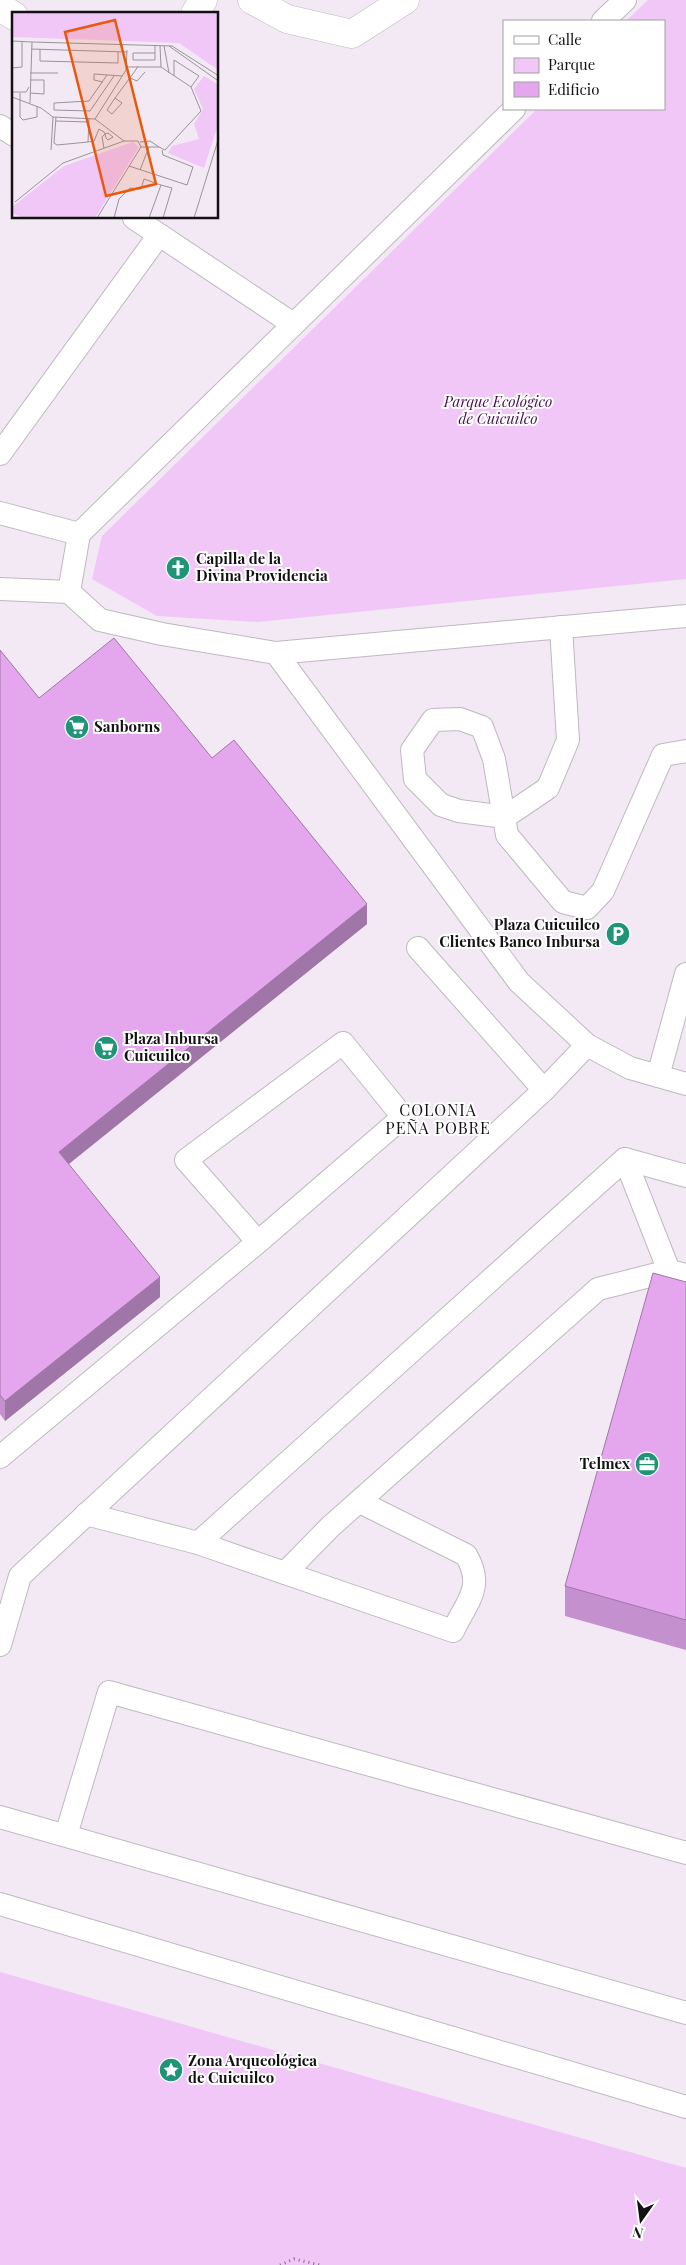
<svg xmlns="http://www.w3.org/2000/svg" width="686" height="2265" viewBox="0 0 686 2265" font-family="'Playfair Display',serif">
<style>
.green{fill:#f1c7f8}
.lines{fill:none;stroke-linecap:round;stroke-linejoin:round}
.service-casing{stroke:#c0b7c2;stroke-width:24}
.minor-casing{stroke:#c0b7c2;stroke-width:29}
.path{stroke:#7a747b;stroke-width:3;stroke-dasharray:1 4;stroke-linecap:butt}
.service{stroke:#fff;stroke-width:22}
.minor{stroke:#fff;stroke-width:28}
.wall{fill:#c490cd}
.shaded-wall{fill:#a075a7}
.building{fill:#e4a7ee;stroke:#a075a7}
.labels{text-anchor:middle;stroke-width:4;stroke-linejoin:round;paint-order:stroke}
.park-label{font-size:15px;font-style:italic;fill:#471050;stroke:#fff}
.poi-label{font-size:15px;font-weight:bold;fill:#141115;stroke:#fff;text-anchor:start}
.neighbourhood-label{font-size:16px;letter-spacing:1px;fill:#141115;stroke:#fff}
.inset-road{fill:none;stroke:#9a939b;stroke-width:1}
.view{fill:#e8590c;fill-opacity:0.15;stroke:#e8590c;stroke-width:2.5}
.inset-edge{fill:none;stroke:#141115;stroke-width:2.5}
</style>
<rect width="100%" height="100%" fill="#f3e9f5"/>
<g class="green">
<path d="M 648,0 L 686,0 L 686,579 L 258,622 L 157,616 L 92,579 L 102,536 L 537,109 L 665,109 L 665,21 L 626,21 Z"/>
<path d="M 0,1972 L 686,2168 L 686,2265 L 0,2265 Z"/>
</g>
<g class="lines">
<g class="service-casing">
<g id="service">
<path d="M 603,21 L 625,0"/>
<path d="M 514,109 L 79,534 L 69,592 L 100,620 L 162,634 L 276,653 L 686,616"/>
<path d="M 0,126 L 14,135"/>
<path d="M 134,218 L 293,324"/>
<path d="M 0,454 L 159,235"/>
<path d="M 0,513 L 79,534"/>
<path d="M 0,589 L 69,592"/>
<path d="M 561,627 L 568,740 L 548,788 L 505,817 L 459,811 L 441,805 L 415,779 L 412,750 L 433,720 L 460,719 L 482,727 L 494,759 L 507,835 L 563,902 L 587,908 L 603,891 L 663,755 L 686,751"/>
<path d="M 276,653 L 519,982 L 587,1045 L 630,1068 L 686,1084"/>
<path d="M 418,948 L 544,1090"/>
<path d="M 658,1076 L 686,974"/>
<path d="M 625,1159 L 669,1271"/>
<path d="M 0,1457 L 258,1242 L 403,1117 L 343,1043 L 186,1160 L 258,1242"/>
<path d="M 86,1514 L 198,1543 L 453,1631 C 467,1601 485,1587 466,1555 L 360,1502"/>
<path d="M 198,1543 L 625,1159 L 686,1176"/>
<path d="M 285,1573 L 330,1527 L 598,1289 L 669,1271 L 686,1275"/>
<path d="M 0,1645 L 20,1576 L 544,1090 L 587,1045"/>
<path d="M 0,1817 L 686,2013"/>
<path d="M 66,1835 L 109,1692 L 686,1853"/>
<path d="M 0,1904 L 686,2107"/>
</g>
</g>
<g class="minor-casing">
<g id="minor">
<path d="M 252,0 L 287,19 L 352,34 L 405,0"/>
<path d="M 0,7 L 14,16"/>
<path d="M 195,14 L 203,0"/>
</g>
</g>
<path class="path" d="M 280,2265 L 294,2259 L 320,2265"/>
<use href="#service" class="service"/>
<use href="#minor" class="minor"/>
</g>
<g class="wall">
<path d="M 0,650 L 39,698 L 212,758 L 367,924 L 68,1164 L 160,1297 L 5,1421 L 0,1414 Z"/>
<path d="M 686,1282 L 686,1650 L 565,1616 L 565,1586 Z"/>
</g>
<g class="shaded-wall">
<path d="M 367,904 L 367,924 L 59,1172 L 59,1152 Z"/>
<path d="M 160,1277 L 160,1297 L 5,1421 L 5,1401 Z"/>
</g>
<g class="building">
<path d="M 114,638 L 212,758 L 234,740 L 367,904 L 59,1152 L 160,1277 L 5,1401 L 0,1395 L 0,650 L 39,698 Z"/>
<path d="M 653,1273 L 686,1282 L 686,1620 L 565,1586 Z"/>
</g>
<defs>
<g id="church-disc" transform="scale(1.25)"><circle r="9.5" fill="#1f9477" stroke="#fff"/><path d="M-1.2-6h2.4v3.5h3.3v2.4h-3.3V6h-2.4V-.1h-3.3v-2.4h3.3Z" fill="#fff"/></g>
<g id="supermarket-disc" transform="scale(1.25)"><circle r="9.5" fill="#1f9477" stroke="#fff"/><path d="M-6-5.5h2.5l.6 2H6L4.5 2H-2.5L-4.4-4H-6ZM-1.5 3.2a1.3 1.3 0 1 0 .1 0ZM3 3.2a1.3 1.3 0 1 0 .1 0Z" fill="#fff"/></g>
<g id="parking-disc" transform="scale(1.25)"><circle r="9.5" fill="#1f9477" stroke="#fff"/><path d="M-3.5-5.5H1a3.5 3.5 0 0 1 0 7H-1V5.5H-3.5ZM-1-3.4V-.6H.8a1.4 1.4 0 0 0 0-2.8Z" fill="#fff"/></g>
<g id="office-disc" transform="scale(1.25)"><circle r="9.5" fill="#1f9477" stroke="#fff"/><path d="M-6-3h4V-5.5h4V-3h4V5H-6ZM-1-4.5V-3h2v-1.5ZM-6 0V1H6V0Z" fill="#fff"/></g>
<g id="sight-disc" transform="scale(1.25)"><circle r="9.5" fill="#1f9477" stroke="#fff"/><path d="M0-6L1.8-2.2L6-1.7L2.9 1.2L3.7 5.4L0 3.3L-3.7 5.4L-2.9 1.2L-6-1.7L-1.8-2.2Z" fill="#fff"/></g>
</defs>
<g fill-rule="evenodd">
<use href="#church-disc" x="178" y="568"/>
<use href="#supermarket-disc" x="77" y="727"/>
<use href="#parking-disc" x="618" y="934"/>
<use href="#supermarket-disc" x="106" y="1048"/>
<use href="#office-disc" x="647" y="1464"/>
<use href="#sight-disc" x="171" y="2070"/>
</g>
<g class="labels">
<g class="park-label">
<text x="498" y="407">Parque Ecológico<tspan x="498" dy="17">de Cuicuilco</tspan></text>
</g>
<g class="poi-label">
<text x="196" y="564">Capilla de la<tspan x="196" dy="17">Divina Providencia</tspan></text>
<text x="94" y="732">Sanborns</text>
<text x="600" y="930" text-anchor="end">Plaza Cuicuilco<tspan x="600" dy="17">Clientes Banco Inbursa</tspan></text>
<text x="124" y="1044">Plaza Inbursa<tspan x="124" dy="17">Cuicuilco</tspan></text>
<text x="630" y="1469" text-anchor="end">Telmex</text>
<text x="188" y="2066">Zona Arqueológica<tspan x="188" dy="17">de Cuicuilco</tspan></text>
</g>
<g class="neighbourhood-label">
<text x="438" y="1116">COLONIA<tspan x="438" dy="18">PEÑA POBRE</tspan></text>
</g>
</g>
<g transform="translate(12 12)">
<rect width="206" height="206" fill="#f3e9f5"/>
<path d="M 0,1 L 206,1 L 206,58 L 167,31 L 0,25 ZM 192,64 L 207,73 L 206,113 L 192,156 L 156,141 L 160,134 L 187,127 L 182,112 L 191,97 L 182,77 ZM 121,130 L 127,135 L 83,206 L 12,206 L 0,201 L 0,195 L 52,154 Z" fill="#f1c7f8"/>
<path class="inset-road" d="M 0,29 L 20,30M 148,34 L 149,55M 152,34 L 157,61M 157,34 L 205,68 L 207,65M 19,37 L 115,40M 28,37 L 28,49 L 106,51 L 106,40M 143,41 L 121,41 L 121,48 L 143,48 L 143,34M 162,48 L 162,64M 114,55 L 149,55 L 179,75M 0,56 L 10,55 L 10,30M 18,61 L 46,61M 95,63 L 77,89 L 42,91 L 42,98 L 78,99 L 102,64M 118,66 L 125,69 L 133,60M 91,70 L 82,68 L 82,62 L 110,64M 0,80 L 14,80 L 17,75M 8,81 L 8,105 L 11,108 L 25,105 L 25,94M 18,81 L 32,82 L 32,68 L 18,68M 0,85 L 29,96 L 41,105 L 83,107 L 112,129M 103,86 L 110,91 L 100,102 L 95,98 L 103,86 L 123,59 L 126,54M 18,91 L 20,30 L 160,34 L 207,64M 44,105 L 42,131 L 45,133 L 76,130 L 77,106M 83,107 L 114,58 L 115,38M 44,109 L 77,110M 76,130 L 82,129 L 87,117 L 92,120 L 93,122 L 94,126 L 96,128 L 101,125 L 96,121 L 93,122 L 90,125 L 92,136M 128,130 L 138,129 L 147,135M 129,135 L 147,135 L 153,138 L 189,99 L 179,75 L 187,64 L 162,48M 39,138 L 41,105M 117,154 L 175,173 L 181,155 L 151,143 L 150,138M 128,158 L 137,135M 149,173 L 160,176 L 151,206M 3,190 L 51,151 L 112,129 L 126,129 L 129,135M 85,206 L 129,135M 102,206 L 107,187 L 118,176 L 129,177 L 132,167 L 149,173 L 137,206M 182,206 L 207,125"/>
<path class="view" d="M 103,8 L 144,172 L 94,184 L 53,20 Z"/>
<rect width="206" height="206" class="inset-edge"/>
</g>
<rect x="503" y="20" width="162" height="90" fill="#ffffff" stroke="#a1a0a1"/>
<rect x="514" y="36" width="25" height="8" fill="#ffffff" stroke="#a1a0a1"/>
<text x="548" y="45" font-size="15" fill="#141115">Calle</text>
<rect x="514" y="58" width="25" height="15" fill="#f1c7f8" stroke="#a1a0a1"/>
<text x="548" y="70" font-size="15" fill="#141115">Parque</text>
<rect x="514" y="82" width="25" height="15" fill="#e4a7ee" stroke="#a1a0a1"/>
<text x="548" y="95" font-size="15" fill="#141115">Edificio</text>
<g transform="translate(641 2220) rotate(194)" stroke="#ffffff" stroke-width="4" paint-order="stroke">
<path d="M0-4L9 19L0 12L-9 19Z" fill="#141115"/>
<text y="-8" font-size="14" font-weight="bold" text-anchor="middle" fill="#141115">N</text>
</g>
</svg>
